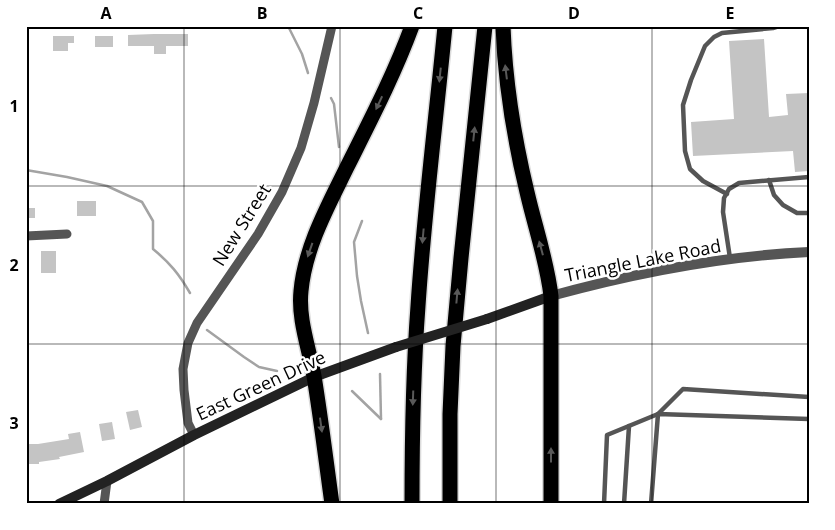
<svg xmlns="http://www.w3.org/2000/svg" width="835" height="530" viewBox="0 0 835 530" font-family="'Open Sans',sans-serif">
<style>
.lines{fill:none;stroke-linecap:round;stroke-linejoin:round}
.stream{stroke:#a3a3a3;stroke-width:2.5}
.building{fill:#c4c4c4}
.motorway-casing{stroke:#dbdbdb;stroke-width:18}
.service{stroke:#555;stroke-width:4.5}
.minor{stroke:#555;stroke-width:9}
.tertiary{stroke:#555;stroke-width:10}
.secondary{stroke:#222;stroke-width:10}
.motorway{stroke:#000;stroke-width:15}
.secondary-bridge{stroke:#222;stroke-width:10}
.oneway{fill:#595959}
.grid{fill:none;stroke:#000;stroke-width:1;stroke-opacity:0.55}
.labels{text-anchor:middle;stroke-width:5;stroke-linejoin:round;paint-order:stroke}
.street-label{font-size:18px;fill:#000;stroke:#fff}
.neatline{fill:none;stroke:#000;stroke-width:2}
.grid-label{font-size:16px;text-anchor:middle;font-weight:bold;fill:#000}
</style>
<rect width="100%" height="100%" fill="#fff"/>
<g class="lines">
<g class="stream">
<path d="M 288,26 L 302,54 L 308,73"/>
<path d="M 331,98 L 334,104 L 339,147"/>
<path d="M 26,170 L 67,177 L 107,186 L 142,202 L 153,221 L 153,249 C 170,263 179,274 190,293"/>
<path d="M 362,221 L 354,242 L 357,276 L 361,301 L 368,333"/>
<path d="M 207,330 L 244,357 L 259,367 L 277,371"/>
<path d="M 380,374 L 381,419"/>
<path d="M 352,391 L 381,419"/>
</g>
</g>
<g class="building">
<path d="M 154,34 L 188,34 L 188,46 L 166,46 L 166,54 L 154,54 L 154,46 L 128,46 L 128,35 Z"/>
<path d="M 53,36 L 74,36 L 74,43 L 68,43 L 68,51 L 53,51 Z"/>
<rect x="95" y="36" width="18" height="11"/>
<path d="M 764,39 L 769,117 L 788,115 L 786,94 L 809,93 L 809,171 L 795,172 L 793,151 L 693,156 L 691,122 L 734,119 L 729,41 Z"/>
<rect x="77" y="201" width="19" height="15"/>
<rect x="26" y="208" width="9" height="10"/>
<rect x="41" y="251" width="15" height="22"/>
<path d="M 138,410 L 142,427 L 130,430 L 126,412 Z"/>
<path d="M 112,422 L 115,439 L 102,441 L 99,424 Z"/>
<path d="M 80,432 L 84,452 L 59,457 L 60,459 L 39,462 L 39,464 L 27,464 L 27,444 L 38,444 L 69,439 L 68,434 Z"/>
</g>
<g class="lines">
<g class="motorway-casing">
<g id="motorway">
<path d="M 503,26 C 505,82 514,138 527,192 C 535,227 547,261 551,296 L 551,504"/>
<path d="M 332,504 C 326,461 321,419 314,376 C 309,348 298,319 301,291 C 305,247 328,206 347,167 C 370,121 394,75 412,26"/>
<path d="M 412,504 C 412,438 413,372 418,306 C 424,213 436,120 445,26"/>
<path d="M 450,504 L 450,414 L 453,346 L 461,258 L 485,26"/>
</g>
</g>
<g class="service">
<path d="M 769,180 L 774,195 L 783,205 L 797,213 L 809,213"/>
<path d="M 727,194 L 703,181 L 690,169 L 685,151 L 683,105 L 691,80 L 705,46 L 714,37 L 722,33 L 773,28 L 779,26"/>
<path d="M 730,258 L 723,212 L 724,198 L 729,189 L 739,183 L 809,177"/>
<path d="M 604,504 L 607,435 L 658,414 L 683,389 L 809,397"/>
<path d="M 624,504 L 629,426"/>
<path d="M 651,504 L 658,414 L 809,419"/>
</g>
<g class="minor">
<path d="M 26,236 L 67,234"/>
<path d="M 194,435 L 188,423 L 184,390 L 183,369 L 188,343 L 197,323 L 258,234 L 282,192 L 301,148 L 314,103 L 332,26"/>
<path d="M 104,504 L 107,481"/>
</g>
<path class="tertiary" d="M 551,296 C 635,273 721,256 809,252"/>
<g class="secondary">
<path d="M 487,319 L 551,296"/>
<path d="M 59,504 L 107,481 L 194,435 L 314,377 L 396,347"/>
</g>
<use href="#motorway" class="motorway"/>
<path class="secondary-bridge" d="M 396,347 L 487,319"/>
</g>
<defs><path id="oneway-solid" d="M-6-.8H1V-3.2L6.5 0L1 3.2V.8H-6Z" transform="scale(1.25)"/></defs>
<g class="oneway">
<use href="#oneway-solid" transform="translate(506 72) rotate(-97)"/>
<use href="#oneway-solid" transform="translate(440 75) rotate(96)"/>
<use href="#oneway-solid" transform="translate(379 103) rotate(115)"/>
<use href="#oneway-solid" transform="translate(474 134) rotate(-84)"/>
<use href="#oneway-solid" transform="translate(423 236) rotate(95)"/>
<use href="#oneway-solid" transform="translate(541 248) rotate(-105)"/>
<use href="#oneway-solid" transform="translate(310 250) rotate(109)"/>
<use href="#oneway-solid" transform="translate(457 296) rotate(-85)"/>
<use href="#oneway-solid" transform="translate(413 398) rotate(92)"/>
<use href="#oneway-solid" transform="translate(321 425) rotate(82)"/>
<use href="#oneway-solid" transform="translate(551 455) rotate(-90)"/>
</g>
<path class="grid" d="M 184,26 L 184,504M 340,26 L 340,504M 496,26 L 496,504M 652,26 L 652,504M 26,186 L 809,186M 26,344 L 809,344"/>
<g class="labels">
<g class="street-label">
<text transform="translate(242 225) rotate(-58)" y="6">New Street</text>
<text transform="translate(643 261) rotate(-11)" y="6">Triangle Lake Road</text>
<text transform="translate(261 386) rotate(-25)" y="6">East Green Drive</text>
</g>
</g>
<rect width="835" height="530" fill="none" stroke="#ffffff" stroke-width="55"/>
<rect x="28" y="28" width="780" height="474" class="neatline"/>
<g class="grid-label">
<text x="106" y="19">A</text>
<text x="262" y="19">B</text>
<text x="418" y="19">C</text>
<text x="574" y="19">D</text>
<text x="730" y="19">E</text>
<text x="14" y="112">1</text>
<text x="14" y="271">2</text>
<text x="14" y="429">3</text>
</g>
</svg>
